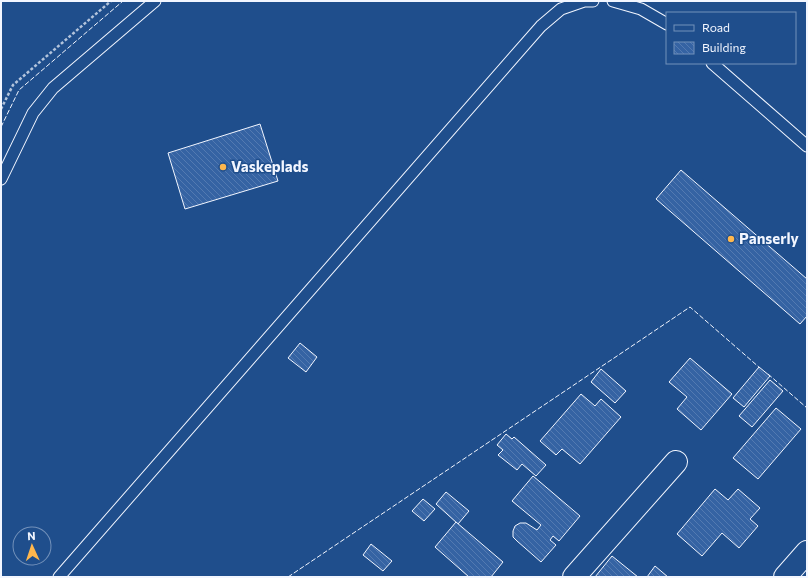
<svg xmlns="http://www.w3.org/2000/svg" width="808" height="578" viewBox="0 0 808 578" font-family="Commissioner,sans-serif">
<style>
.building{fill:url(#building-back-hatch);stroke:#f2f6ff}
.lines{fill:none;stroke-linecap:round;stroke-linejoin:round}
.lane-casing{stroke:#f2f6ff;stroke-width:13}
.street-casing{stroke:#f2f6ff;stroke-width:24}
.path{stroke:#b3c4dc;stroke-width:2.5;stroke-dasharray:3 2;stroke-linecap:butt}
.lane{stroke:#1f4e8c;stroke-width:11}
.street{stroke:#1f4e8c;stroke-width:22}
.fence{stroke:#f2f6ff;stroke-width:1;stroke-dasharray:5 2;stroke-linecap:butt}
.poi-dot{fill:#ffb74d;stroke:#1f4e8c;stroke-width:1.5}
.labels{text-anchor:middle;stroke-width:3;stroke-linejoin:round;paint-order:stroke}
.poi-label{font-size:15px;font-weight:bold;fill:#f2f6ff;stroke:#1f4e8c;text-anchor:start}
</style>
<defs>
<pattern id="building-back-hatch" width="6" height="6" patternUnits="userSpaceOnUse"><rect width="6" height="6" fill="#3563a3"/><path d="M-1 5l2 2M0 0l6 6M5-1l2 2" fill="none" stroke="#537ab1"/></pattern>
</defs>
<rect width="100%" height="100%" fill="#1f4e8c"/>
<g class="building">
<path d="M 260,124 L 278,181 L 185,209 L 168,153 Z"/>
<path d="M 681,170 L 807,279 L 807,316 L 800,324 L 656,199 Z"/>
<path d="M 300,343 L 317,357 L 306,372 L 288,358 Z"/>
<path d="M 690,358 L 732,394 L 701,430 L 677,409 L 687,397 L 669,382 Z"/>
<path d="M 759,367 L 770,376 L 744,407 L 733,398 Z"/>
<path d="M 601,369 L 626,391 L 615,403 L 591,382 Z"/>
<path d="M 770,380 L 783,391 L 752,427 L 739,416 Z"/>
<path d="M 581,394 L 595,406 L 601,399 L 621,417 L 580,464 L 562,449 L 556,455 L 540,441 Z"/>
<path d="M 776,408 L 801,429 L 758,479 L 733,458 Z"/>
<path d="M 506,434 L 512,439 L 514,437 L 546,465 L 536,476 L 522,464 L 517,470 L 498,455 L 503,450 L 497,445 Z"/>
<path d="M 533,476 L 580,516 L 559,541 L 553,536 L 550,540 L 556,545 L 541,562 L 517,541 L 513,537 L 513,531 L 515,526 L 520,523 L 526,523 L 537,530 L 541,525 L 512,501 Z"/>
<path d="M 715,489 L 728,500 L 738,489 L 760,508 L 750,519 L 758,526 L 739,548 L 722,533 L 702,556 L 677,534 Z"/>
<path d="M 446,492 L 469,511 L 458,524 L 436,504 Z"/>
<path d="M 423,499 L 435,509 L 424,521 L 412,511 Z"/>
<path d="M 456,522 L 503,562 L 491,577 L 469,577 L 435,547 Z"/>
<path d="M 371,544 L 392,561 L 383,571 L 363,555 Z"/>
<path d="M 612,556 L 638,577 L 595,577 Z"/>
<path d="M 655,566 L 668,577 L 647,577 Z"/>
</g>
<g class="lines">
<g class="lane-casing">
<g id="lane">
<path d="M 613,1 L 641,9 L 667,24"/>
<path d="M 712,63 L 807,146"/>
<path d="M 1,179 L 33,113 L 53,88 L 155,1"/>
<path d="M 59,577 L 541,26 L 561,9 L 584,1 L 593,1"/>
</g>
</g>
<g class="street-casing">
<g id="street">
<path d="M 574,577 L 676,462"/>
<path d="M 785,577 L 807,552"/>
</g>
</g>
<path class="path" d="M 1,109 L 13,85 L 111,1"/>
<use href="#lane" class="lane"/>
<use href="#street" class="street"/>
<g class="fence">
<path d="M 1,127 L 19,90 L 123,1"/>
<path d="M 768,374 L 807,408"/>
<path d="M 288,577 L 690,307 L 760,368"/>
</g>
</g>
<g class="poi-dot">
<circle cx="223" cy="167" r="4"/>
<circle cx="731" cy="239" r="4"/>
</g>
<g class="labels">
<g class="poi-label">
<text x="231" y="172">Vaskeplads</text>
<text x="739" y="244">Panserly</text>
</g>
</g>
<rect width="808" height="578" fill="none" stroke="#f2f6ff" stroke-width="4"/>
<rect x="666" y="12" width="130" height="52" fill="#1f4e8c" stroke="#7391ba"/>
<rect x="674" y="25" width="20" height="6" fill="#1f4e8c" stroke="#7391ba"/>
<text x="702" y="32" font-size="12" fill="#f2f6ff">Road</text>
<rect x="674" y="42" width="20" height="12" fill="url(#building-back-hatch)" stroke="#7391ba"/>
<text x="702" y="52" font-size="12" fill="#f2f6ff">Building</text>
<g transform="translate(32 546) rotate(357)"><circle r="19" fill="#1f4e8c" stroke="#7391ba"/>
<path d="M0-3L7 15L0 10L-7 15Z" fill="#ffb74d"/>
<text y="-6" font-size="11" font-weight="bold" text-anchor="middle" fill="#f2f6ff">N</text>
</g>
</svg>
